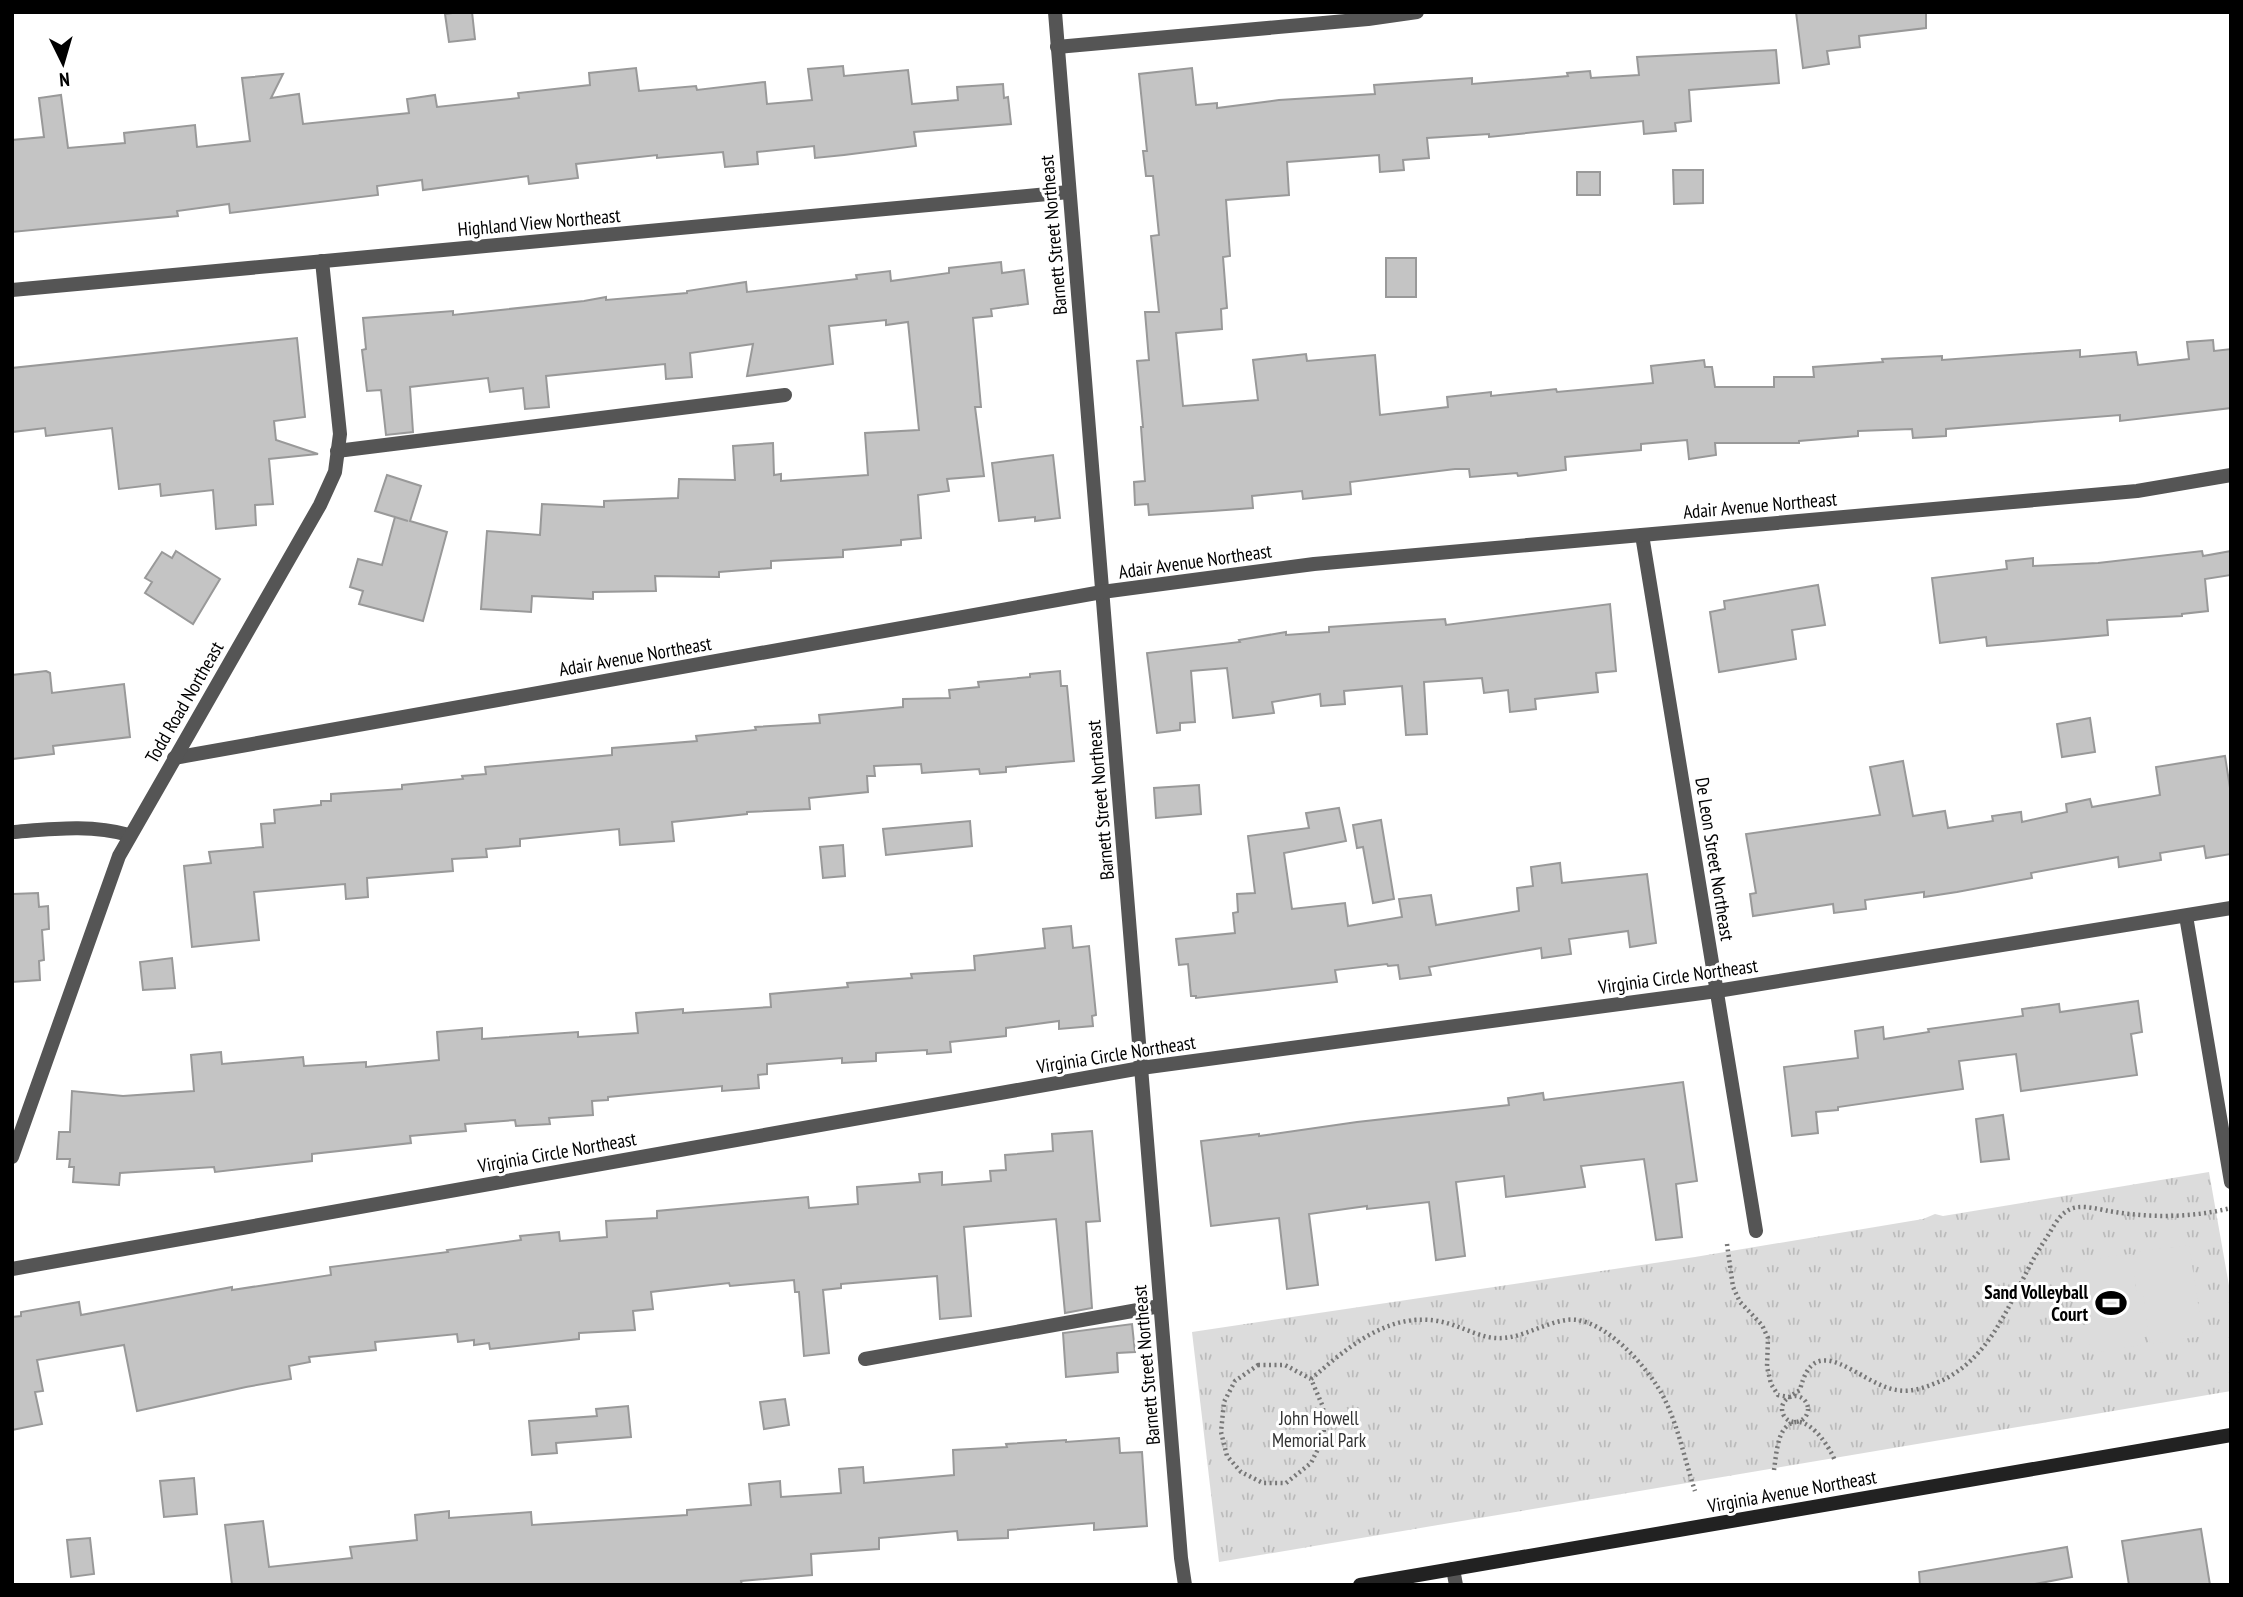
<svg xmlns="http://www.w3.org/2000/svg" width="2243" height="1597" viewBox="0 0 2243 1597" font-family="'PT Sans Narrow',sans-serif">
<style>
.grass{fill:url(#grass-tufts)}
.garden{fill:#dcdcdc}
.building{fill:#c4c4c4;stroke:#999;stroke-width:2}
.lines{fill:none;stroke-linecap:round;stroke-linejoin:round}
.path{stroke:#777;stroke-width:4.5;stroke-dasharray:2 3.5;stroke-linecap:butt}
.lane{stroke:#555;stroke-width:14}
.street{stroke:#555;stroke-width:14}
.secondary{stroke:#222;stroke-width:14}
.labels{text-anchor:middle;stroke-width:6;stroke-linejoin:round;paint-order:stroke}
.street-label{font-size:19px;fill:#000;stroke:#fff}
.poi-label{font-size:19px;font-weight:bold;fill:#000;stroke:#fff;text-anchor:end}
.park-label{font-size:19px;fill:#333;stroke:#fff}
</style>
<defs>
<pattern id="grass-tufts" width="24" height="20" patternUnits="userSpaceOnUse" patternTransform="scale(1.75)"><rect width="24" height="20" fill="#dcdcdc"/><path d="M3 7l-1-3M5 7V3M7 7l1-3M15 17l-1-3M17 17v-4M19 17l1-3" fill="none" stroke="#bbb"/></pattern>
</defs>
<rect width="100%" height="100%" fill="#fff"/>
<path class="grass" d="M 2209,1172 L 2231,1297 L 2231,1391 L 1219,1562 L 1192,1332 L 1695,1257 L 1923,1219 L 1935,1214 L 1943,1216 Z"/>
<g class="garden">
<path d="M 2189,1245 L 2203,1336 L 2150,1344 L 2137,1252 Z"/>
<path d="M 2131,1254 L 2144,1345 L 2091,1353 L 2078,1261 Z"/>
</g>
<g class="building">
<path d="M 460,12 L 472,12 L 475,39 L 449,42 L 445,14 Z"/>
<path d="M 1796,12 L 1926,12 L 1926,28 L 1859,36 L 1860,47 L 1827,51 L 1829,64 L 1803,68 Z"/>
<path d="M 1776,50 L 1779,83 L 1689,90 L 1691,121 L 1675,123 L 1676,131 L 1644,134 L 1643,121 L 1489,137 L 1489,134 L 1427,138 L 1429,158 L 1403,160 L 1404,170 L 1380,172 L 1379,155 L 1287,162 L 1289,195 L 1226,200 L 1230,256 L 1223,257 L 1227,308 L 1221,309 L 1222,329 L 1176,333 L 1183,406 L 1258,400 L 1253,360 L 1306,354 L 1307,361 L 1375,355 L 1380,415 L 1448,407 L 1447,397 L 1491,392 L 1491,396 L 1556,389 L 1557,392 L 1653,383 L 1651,366 L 1704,360 L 1705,367 L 1712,367 L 1715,387 L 1774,387 L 1774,377 L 1814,377 L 1813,367 L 1883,362 L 1882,359 L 1942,356 L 1942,360 L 2080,350 L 2080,357 L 2136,352 L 2138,365 L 2189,359 L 2187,342 L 2213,340 L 2214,351 L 2231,349 L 2231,408 L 2120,421 L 2120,415 L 1946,429 L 1946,436 L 1913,438 L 1912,429 L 1858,431 L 1858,436 L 1799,441 L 1799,443 L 1715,443 L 1716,455 L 1689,459 L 1687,440 L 1641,444 L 1641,450 L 1565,457 L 1566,470 L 1518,476 L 1517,473 L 1470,477 L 1469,469 L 1455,469 L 1350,482 L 1351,494 L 1303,499 L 1302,491 L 1252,496 L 1253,508 L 1212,511 L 1149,515 L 1148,504 L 1135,505 L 1134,482 L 1145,481 L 1141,427 L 1143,427 L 1137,361 L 1149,360 L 1145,312 L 1159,312 L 1151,236 L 1159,235 L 1153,176 L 1146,176 L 1143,151 L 1147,151 L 1139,74 L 1192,68 L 1196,105 L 1217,103 L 1217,108 L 1279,100 L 1375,94 L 1374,85 L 1472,78 L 1472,84 L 1568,76 L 1567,73 L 1590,71 L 1591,78 L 1639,75 L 1637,57 Z"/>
<path d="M 843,66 L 844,76 L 908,70 L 912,104 L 958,100 L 957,87 L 1003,84 L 1004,98 L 1008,97 L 1011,124 L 914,132 L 916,146 L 844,155 L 815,158 L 814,146 L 757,152 L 758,164 L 725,167 L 723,152 L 657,158 L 657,155 L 576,164 L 578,178 L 529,184 L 528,176 L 423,190 L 422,180 L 377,186 L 378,195 L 230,213 L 229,204 L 177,211 L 178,216 L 12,232 L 12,140 L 44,137 L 39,98 L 61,95 L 68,148 L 125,143 L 124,133 L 195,125 L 197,147 L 250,141 L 242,78 L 283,74 L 271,98 L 299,94 L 303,124 L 409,113 L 407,99 L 435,95 L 437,107 L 519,98 L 518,93 L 590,85 L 589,73 L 636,68 L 639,91 L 696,86 L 697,90 L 765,82 L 767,104 L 812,100 L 808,69 Z"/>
<path d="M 1673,170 L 1703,170 L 1703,203 L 1674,204 Z"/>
<rect x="1577" y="172" width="23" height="23"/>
<rect x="1386" y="258" width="30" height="39"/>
<path d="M 1001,262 L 1002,273 L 1024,270 L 1028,304 L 991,309 L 992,316 L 973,318 L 981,407 L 975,407 L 984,476 L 947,479 L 949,491 L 918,495 L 921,538 L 901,540 L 901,545 L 843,550 L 843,557 L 771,561 L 771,568 L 719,572 L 719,577 L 655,576 L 656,591 L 593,592 L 593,599 L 532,596 L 531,612 L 481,609 L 487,531 L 540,535 L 542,504 L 604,507 L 604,501 L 678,498 L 679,479 L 735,480 L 733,446 L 773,443 L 774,475 L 781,474 L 781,481 L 868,475 L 865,433 L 919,430 L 908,322 L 886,325 L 886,320 L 829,326 L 833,364 L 747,376 L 753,344 L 690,353 L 692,377 L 666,379 L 665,364 L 546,376 L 549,407 L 525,409 L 523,388 L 490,392 L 488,378 L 410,387 L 413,432 L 386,435 L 381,390 L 367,391 L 362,350 L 366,349 L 363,318 L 453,311 L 453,315 L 584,301 L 606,297 L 606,300 L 687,293 L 687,291 L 746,282 L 747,292 L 857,279 L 856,275 L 890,271 L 891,281 L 949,273 L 949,268 Z"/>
<path d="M 297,338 L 305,417 L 274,421 L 276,440 L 318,454 L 269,459 L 273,504 L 255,505 L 256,525 L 216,529 L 213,490 L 161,496 L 160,484 L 119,489 L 112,428 L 46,436 L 45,428 L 12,432 L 12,368 Z"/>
<path d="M 1053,455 L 1060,518 L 1035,521 L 1035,517 L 999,521 L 992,463 Z"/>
<path d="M 387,475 L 421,486 L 410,521 L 447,532 L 423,621 L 359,604 L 363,591 L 350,587 L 358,559 L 382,565 L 395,517 L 408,521 L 375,511 Z"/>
<path d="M 176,551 L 220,579 L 193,624 L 145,593 L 152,582 L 145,578 L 162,552 L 172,558 Z"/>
<path d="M 2202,551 L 2203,556 L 2231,551 L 2231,575 L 2205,579 L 2208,611 L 2182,614 L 2182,616 L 2107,620 L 2108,635 L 1987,646 L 1986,637 L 1940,643 L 1932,578 L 2007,569 L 2006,561 L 2033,558 L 2033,566 L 2098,563 Z"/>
<path d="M 1818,585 L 1825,625 L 1792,630 L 1796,659 L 1719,672 L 1710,612 L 1725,609 L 1724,601 Z"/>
<path d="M 1610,604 L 1616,671 L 1596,673 L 1598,692 L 1535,699 L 1536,709 L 1510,712 L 1508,690 L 1484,693 L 1482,678 L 1424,682 L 1427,734 L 1406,735 L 1402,686 L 1344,691 L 1345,704 L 1321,706 L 1320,694 L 1272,702 L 1274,713 L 1233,718 L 1227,668 L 1191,671 L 1195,722 L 1180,723 L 1180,730 L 1157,733 L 1147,653 L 1240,642 L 1239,640 L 1286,632 L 1286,635 L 1329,632 L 1329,627 L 1445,619 L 1446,625 Z"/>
<path d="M 46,671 L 50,673 L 52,693 L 124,684 L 130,737 L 53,746 L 54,754 L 12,759 L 12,675 Z"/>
<path d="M 1060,671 L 1061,686 L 1067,686 L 1074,761 L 1006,767 L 1006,772 L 980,774 L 979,769 L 922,773 L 921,764 L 874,766 L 875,776 L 867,776 L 868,792 L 809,798 L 810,809 L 747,812 L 747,814 L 672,822 L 674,841 L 620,845 L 619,829 L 520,839 L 520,846 L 486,849 L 487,857 L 452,859 L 453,871 L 367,878 L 368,897 L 346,899 L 345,884 L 254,892 L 259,940 L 192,947 L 184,866 L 211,863 L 209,852 L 263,847 L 261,824 L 275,823 L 274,810 L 321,805 L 321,801 L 331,801 L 331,794 L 402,789 L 402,785 L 463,779 L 462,776 L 486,774 L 485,767 L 612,755 L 612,748 L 697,741 L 696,736 L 756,730 L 755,727 L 820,723 L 819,715 L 903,707 L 903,699 L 950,698 L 949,690 L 979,687 L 978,682 L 1030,677 L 1030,674 Z"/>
<path d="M 2090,718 L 2095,752 L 2062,757 L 2057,724 Z"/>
<path d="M 2225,756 L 2231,794 L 2231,854 L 2206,858 L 2204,846 L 2160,853 L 2161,860 L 2119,867 L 2118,857 L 2031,873 L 2032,878 L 1957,892 L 1924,897 L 1924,892 L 1865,900 L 1866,909 L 1834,913 L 1833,904 L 1753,916 L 1750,894 L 1756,893 L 1746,834 L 1880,815 L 1870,767 L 1903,761 L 1913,816 L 1945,811 L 1948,828 L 1993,821 L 1992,816 L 2021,812 L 2022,822 L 2067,812 L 2066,804 L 2090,799 L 2092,807 L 2160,795 L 2156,767 Z"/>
<path d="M 1199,785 L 1201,814 L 1156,818 L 1154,788 Z"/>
<path d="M 1339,808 L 1346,841 L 1284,853 L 1292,909 L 1345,903 L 1348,926 L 1402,917 L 1399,899 L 1431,895 L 1436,925 L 1519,911 L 1517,888 L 1533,886 L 1531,867 L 1560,863 L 1562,883 L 1647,874 L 1656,943 L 1630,947 L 1628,931 L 1569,939 L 1571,954 L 1542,958 L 1541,948 L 1429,967 L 1431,975 L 1400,979 L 1398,965 L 1388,966 L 1387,964 L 1335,970 L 1337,982 L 1196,998 L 1196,996 L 1191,996 L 1188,964 L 1179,965 L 1176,939 L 1235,933 L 1233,913 L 1238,912 L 1237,894 L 1255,893 L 1248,836 L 1309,828 L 1306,813 Z"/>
<path d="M 1381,820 L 1394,899 L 1373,903 L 1363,847 L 1357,848 L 1353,825 Z"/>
<path d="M 970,821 L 972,846 L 886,855 L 883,829 Z"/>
<path d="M 843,845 L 845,876 L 823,878 L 820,847 Z"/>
<path d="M 38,893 L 39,907 L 48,906 L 49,929 L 42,930 L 44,960 L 39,961 L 40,980 L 12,982 L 13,894 Z"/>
<path d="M 1071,926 L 1073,948 L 1089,946 L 1096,1015 L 1092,1016 L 1093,1026 L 1059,1029 L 1059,1021 L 1006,1028 L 1006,1036 L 950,1042 L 951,1052 L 927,1054 L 927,1050 L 876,1053 L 876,1061 L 842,1063 L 842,1058 L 767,1064 L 767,1074 L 758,1075 L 759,1088 L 722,1091 L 722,1086 L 608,1097 L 608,1100 L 592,1101 L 593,1115 L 549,1118 L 550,1124 L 516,1126 L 515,1120 L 465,1124 L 466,1131 L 410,1136 L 411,1143 L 312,1154 L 312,1161 L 215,1172 L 214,1167 L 120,1173 L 119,1185 L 73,1182 L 74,1167 L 69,1167 L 70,1159 L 57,1159 L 59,1132 L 70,1132 L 72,1091 L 123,1096 L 194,1091 L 191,1055 L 221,1052 L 222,1064 L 303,1057 L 304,1066 L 366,1062 L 366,1067 L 439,1060 L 437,1032 L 482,1028 L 482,1039 L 578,1032 L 578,1037 L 638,1033 L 636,1013 L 683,1009 L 683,1013 L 771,1007 L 770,994 L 848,987 L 847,983 L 912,978 L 911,974 L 975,970 L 974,956 L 1045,948 L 1043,929 Z"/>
<path d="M 172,958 L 175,988 L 143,990 L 140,962 Z"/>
<path d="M 2138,1001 L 2142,1032 L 2131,1034 L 2137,1075 L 2021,1091 L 2016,1054 L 1959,1061 L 1963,1089 L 1838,1107 L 1838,1110 L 1816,1112 L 1818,1133 L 1792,1136 L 1784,1067 L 1858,1058 L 1855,1031 L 1883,1027 L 1884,1039 L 1929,1032 L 1928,1029 L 2023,1016 L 2022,1009 L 2059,1004 L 2060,1012 Z"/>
<path d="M 1683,1082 L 1697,1181 L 1676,1184 L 1682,1237 L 1656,1240 L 1644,1159 L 1581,1166 L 1585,1187 L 1506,1197 L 1504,1176 L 1456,1182 L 1465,1256 L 1436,1260 L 1429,1202 L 1367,1209 L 1367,1206 L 1309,1214 L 1318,1285 L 1287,1289 L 1279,1218 L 1211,1226 L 1201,1141 L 1259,1134 L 1259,1136 L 1357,1122 L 1509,1105 L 1508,1098 L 1543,1093 L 1544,1100 Z"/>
<path d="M 2003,1115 L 2009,1159 L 1981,1162 L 1976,1119 Z"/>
<path d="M 1092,1131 L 1100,1221 L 1086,1222 L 1092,1308 L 1065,1313 L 1056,1219 L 964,1227 L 971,1316 L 940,1319 L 937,1276 L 841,1284 L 841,1288 L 823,1290 L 829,1353 L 804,1356 L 799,1292 L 795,1292 L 794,1280 L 730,1286 L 729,1283 L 651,1292 L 653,1309 L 633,1311 L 635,1330 L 579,1333 L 579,1339 L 490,1349 L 489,1343 L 474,1345 L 474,1340 L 458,1342 L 457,1334 L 375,1342 L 376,1350 L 309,1357 L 310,1362 L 289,1366 L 291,1379 L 246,1387 L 137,1411 L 124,1345 L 37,1360 L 43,1391 L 35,1392 L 42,1424 L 12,1430 L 12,1317 L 21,1316 L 21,1312 L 79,1302 L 81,1315 L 232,1287 L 232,1290 L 331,1275 L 330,1267 L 448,1252 L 447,1250 L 521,1240 L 520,1236 L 559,1232 L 560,1241 L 607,1237 L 606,1221 L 657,1218 L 657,1211 L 808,1197 L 809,1208 L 858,1204 L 857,1187 L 920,1182 L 919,1174 L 942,1172 L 942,1185 L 991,1181 L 990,1171 L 1006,1170 L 1005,1155 L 1053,1151 L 1052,1134 Z"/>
<path d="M 1132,1324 L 1135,1352 L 1117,1353 L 1118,1372 L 1066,1377 L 1063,1333 Z"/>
<path d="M 785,1399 L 789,1425 L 764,1429 L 760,1402 Z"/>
<path d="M 628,1406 L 631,1437 L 556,1443 L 557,1453 L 532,1455 L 529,1421 L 597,1416 L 596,1409 Z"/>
<path d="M 1119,1438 L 1120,1453 L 1142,1452 L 1147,1526 L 1094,1530 L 1094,1523 L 1008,1530 L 1008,1538 L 958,1540 L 957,1531 L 879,1538 L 879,1549 L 811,1554 L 812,1575 L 741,1581 L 742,1585 L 232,1585 L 225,1525 L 263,1521 L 269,1567 L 352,1558 L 350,1547 L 417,1540 L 415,1515 L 449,1511 L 449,1518 L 531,1512 L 532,1525 L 687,1515 L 687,1510 L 751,1505 L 749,1484 L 780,1481 L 781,1497 L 841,1493 L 839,1469 L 863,1467 L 864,1483 L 954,1475 L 953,1450 L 1007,1447 L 1006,1444 L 1066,1440 L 1066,1442 Z"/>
<path d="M 194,1478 L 197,1514 L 164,1517 L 160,1481 Z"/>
<path d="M 2201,1529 L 2210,1585 L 2129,1585 L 2122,1541 Z"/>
<path d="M 90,1538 L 94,1574 L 71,1577 L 67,1540 Z"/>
<path d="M 2067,1547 L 2072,1577 L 2030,1585 L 1920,1585 L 1919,1572 Z"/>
</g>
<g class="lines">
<g class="path">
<path d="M 1727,1244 L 1733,1287 L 1740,1302 L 1762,1325 L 1768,1338 L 1767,1367 L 1771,1384 L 1778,1395 L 1789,1397 L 1800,1390 C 1815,1326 1860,1385 1897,1390 C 1913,1393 1929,1386 1943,1380 C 1999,1352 2013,1288 2045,1240 C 2052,1230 2057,1217 2067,1211 C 2078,1203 2097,1209 2109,1211 C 2149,1218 2191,1218 2231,1208"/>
<path d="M 1258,1365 L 1285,1365 L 1311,1379 L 1323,1407 L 1324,1437 L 1311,1463 L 1286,1483 L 1263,1483 L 1241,1472 L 1227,1456 L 1221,1432 L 1224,1402 L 1235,1381 Z"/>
<path d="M 1311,1379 C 1346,1349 1387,1312 1438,1321 C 1455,1324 1471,1333 1488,1337 C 1516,1343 1539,1324 1566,1320 C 1602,1314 1651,1370 1665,1400 C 1679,1429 1685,1461 1695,1491"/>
<circle cx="1795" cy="1409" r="13"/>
<path d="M 1774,1470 C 1776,1457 1777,1436 1786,1427 C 1805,1408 1830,1447 1835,1461"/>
</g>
<g class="lane">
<path d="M 337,451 L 785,395"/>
<path d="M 865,1359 L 1160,1306"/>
</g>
<g class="street">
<path d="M 1055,12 L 1181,1558 L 1185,1585"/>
<path d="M 1057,47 L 1368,19 L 1417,12"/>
<path d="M 12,290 L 1069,192"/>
<path d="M 1642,535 L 1756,1231"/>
<path d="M 174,758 L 1102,592 L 1314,564 L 2137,491 L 2231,475"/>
<path d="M 12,832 C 52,829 91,824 129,835"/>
<path d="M 2186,916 L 2231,1182"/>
<path d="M 12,1157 L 119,856 L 320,505 L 335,472 L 340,434 L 322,261"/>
<path d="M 12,1269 L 1141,1068 L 1717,991 L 2231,908"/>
<path d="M 1453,1569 L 1456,1585"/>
</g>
<path class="secondary" d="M 1360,1585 L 2231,1435"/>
</g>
<defs>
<g id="stadium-bare" transform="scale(2.415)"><path d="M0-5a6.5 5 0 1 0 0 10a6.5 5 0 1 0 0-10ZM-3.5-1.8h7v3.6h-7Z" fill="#000" stroke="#fff" stroke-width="2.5" paint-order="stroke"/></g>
</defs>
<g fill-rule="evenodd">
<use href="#stadium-bare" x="2111" y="1303"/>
</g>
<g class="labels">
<g class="street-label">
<text transform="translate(539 222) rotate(-5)" y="7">Highland View Northeast</text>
<text transform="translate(1053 235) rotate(-95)" y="7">Barnett Street Northeast</text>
<text transform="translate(1760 505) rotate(-5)" y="7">Adair Avenue Northeast</text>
<text transform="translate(1195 561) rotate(-8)" y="7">Adair Avenue Northeast</text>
<text transform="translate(635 656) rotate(-10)" y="7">Adair Avenue Northeast</text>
<text transform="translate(184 702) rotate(-60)" y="7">Todd Road Northeast</text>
<text transform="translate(1100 800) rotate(-95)" y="7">Barnett Street Northeast</text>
<text transform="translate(1715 859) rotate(81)" y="7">De Leon Street Northeast</text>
<text transform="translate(1678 976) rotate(-8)" y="7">Virginia Circle Northeast</text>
<text transform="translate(1116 1054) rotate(-9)" y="7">Virginia Circle Northeast</text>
<text transform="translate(557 1152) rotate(-10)" y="7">Virginia Circle Northeast</text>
<text transform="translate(1146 1365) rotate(-95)" y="7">Barnett Street Northeast</text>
<text transform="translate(1792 1491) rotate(-10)" y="7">Virginia Avenue Northeast</text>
</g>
<g class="poi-label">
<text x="2088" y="1299">Sand Volleyball<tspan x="2088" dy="22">Court</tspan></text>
</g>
<g class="park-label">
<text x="1319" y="1425">John Howell<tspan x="1319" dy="22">Memorial Park</tspan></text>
</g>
</g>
<rect width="2243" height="1597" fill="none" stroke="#000000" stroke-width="28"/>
<g transform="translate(63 63) rotate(175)" stroke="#ffffff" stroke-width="5" paint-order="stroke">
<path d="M0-5L12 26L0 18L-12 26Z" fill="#000000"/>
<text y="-10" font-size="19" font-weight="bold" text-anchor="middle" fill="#000000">N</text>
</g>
</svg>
